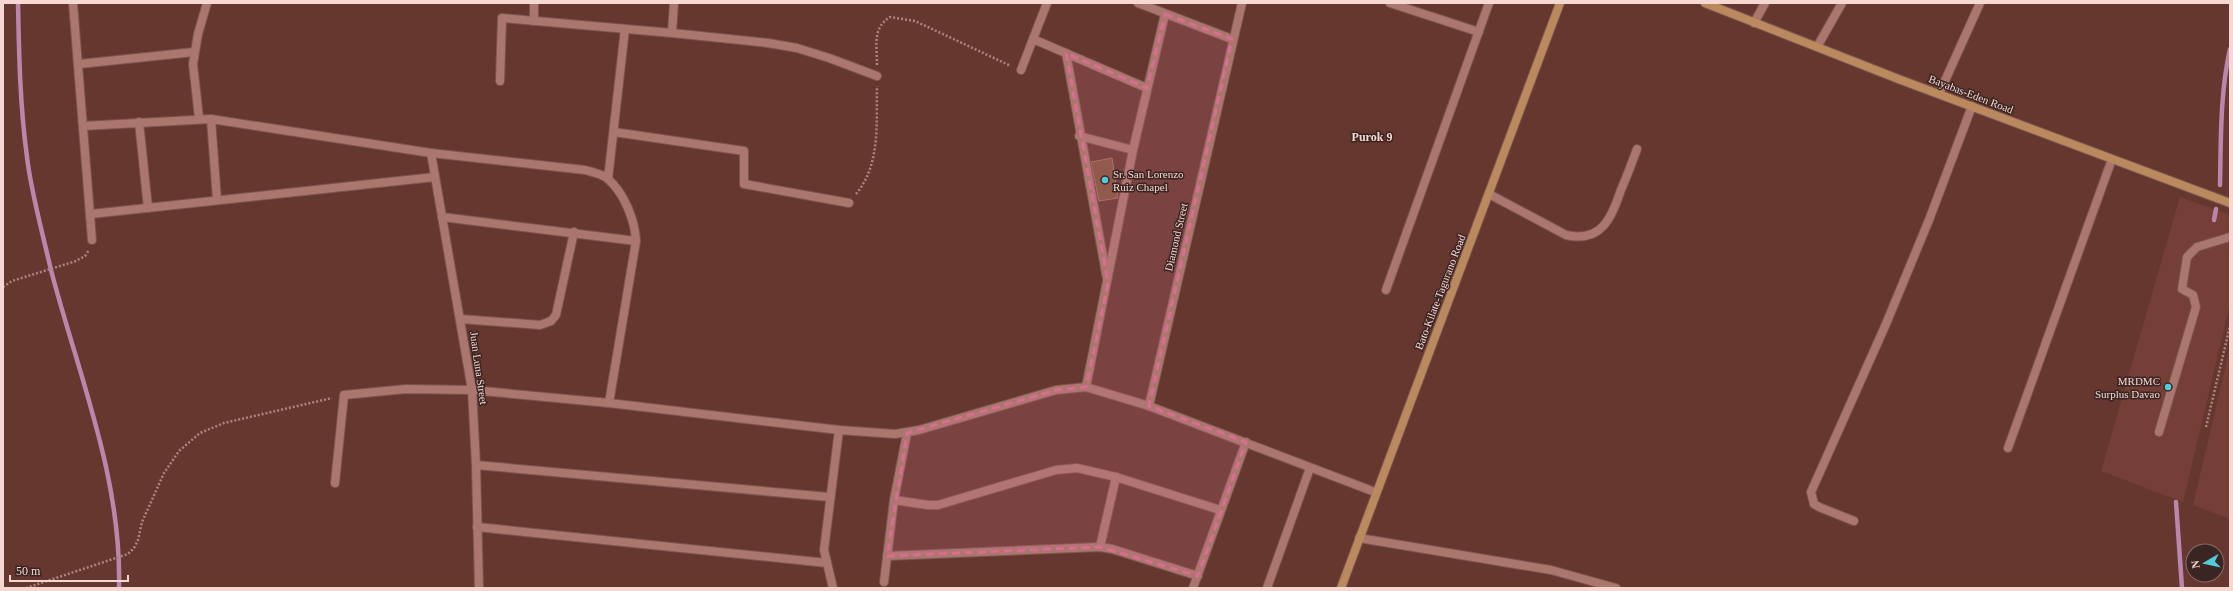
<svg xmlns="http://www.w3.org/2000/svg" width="2233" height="591" viewBox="0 0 2233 591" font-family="'Times New Roman',serif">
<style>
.built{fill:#753f37}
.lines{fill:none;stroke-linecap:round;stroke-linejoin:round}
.stream{stroke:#ba86ac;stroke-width:4.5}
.building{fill:#80553d;stroke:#a2745b}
.lane-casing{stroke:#7c554f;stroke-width:10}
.street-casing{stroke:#7c554f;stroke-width:10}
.secondary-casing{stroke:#7c554f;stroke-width:10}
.path{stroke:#ab857e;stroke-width:2.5;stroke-dasharray:2 2;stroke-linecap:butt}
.lane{stroke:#ab766d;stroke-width:8}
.street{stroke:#ab766d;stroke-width:8}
.secondary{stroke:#bb895e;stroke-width:8}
.marked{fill:#d96e91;fill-opacity:0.2;stroke:#d96e91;stroke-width:3;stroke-dasharray:8 5;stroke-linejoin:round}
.poi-dot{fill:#54cadd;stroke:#3b2522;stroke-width:1.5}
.labels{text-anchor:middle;stroke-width:3;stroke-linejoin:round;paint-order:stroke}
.street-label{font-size:11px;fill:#f5d8d2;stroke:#3b2522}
.poi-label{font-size:11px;fill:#f5d8d2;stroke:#3b2522;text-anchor:start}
.neighbourhood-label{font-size:12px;font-weight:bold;fill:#f5d8d2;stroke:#3b2522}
</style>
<rect width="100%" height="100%" fill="#65372f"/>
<g class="built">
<path d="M 2180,197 L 2230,215 L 2230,304 L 2183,502 L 2101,471 Z"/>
<path d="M 2230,347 L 2230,519 L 2193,505 Z"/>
</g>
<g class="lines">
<g class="stream">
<path d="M 18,3 C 19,55 20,106 27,157 C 31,192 43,235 51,270 C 78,374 122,478 119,588"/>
<path d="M 2220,185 C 2221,140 2220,93 2230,49"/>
<path d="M 2214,220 L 2216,209"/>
<path d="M 2176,502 L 2182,588"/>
</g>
</g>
<path class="building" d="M 1112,158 L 1118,198 L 1099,201 L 1091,162 Z"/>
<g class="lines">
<g class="lane-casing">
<g id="lane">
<path d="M 1489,194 L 1566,235 C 1602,243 1611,218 1621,190 C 1627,176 1632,163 1637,149"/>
<path d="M 2159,432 L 2196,307 L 2193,295 L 2182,289 L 2187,257 L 2197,247 L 2230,237"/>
<path d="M 2008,448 L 2112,159"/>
</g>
</g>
<g class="street-casing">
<g id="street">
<path d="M 73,3 L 92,240"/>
<path d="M 1138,3 L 1232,39"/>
<path d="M 1390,3 L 1479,32"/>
<path d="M 534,21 L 534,3"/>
<path d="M 1754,23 L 1765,3"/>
<path d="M 672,33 L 674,3"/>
<path d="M 1033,39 L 1147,88"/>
<path d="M 1817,47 L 1842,3"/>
<path d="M 1066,53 L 1107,279"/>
<path d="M 79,64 L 194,52"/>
<path d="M 1021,70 L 1047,3"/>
<path d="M 500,81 L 502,18 L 672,33 L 768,43 L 797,48 L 829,58 L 877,76"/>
<path d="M 1939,94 L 1980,3"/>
<path d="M 199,118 L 193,64 L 198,34 L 207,3"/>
<path d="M 211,119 L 217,200"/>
<path d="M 139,122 L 148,208"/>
<path d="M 83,126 L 211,119 L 431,153 L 585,170 C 592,172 603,174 608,179 C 624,193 635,220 636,241 L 609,403"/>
<path d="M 614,132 L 744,151 L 744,184 L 849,203"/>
<path d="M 1079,136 L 1133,150"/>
<path d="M 431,153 L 472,390 L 476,465 L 479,588"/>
<path d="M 608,179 L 625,29"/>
<path d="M 91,214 L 435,177"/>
<path d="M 442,217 L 636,241"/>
<path d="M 1386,290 L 1489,3"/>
<path d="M 461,319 L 540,325 L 551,321 L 556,315 L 574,232"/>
<path d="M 1086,387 L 1133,150 L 1165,14"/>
<path d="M 1149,406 L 1242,3"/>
<path d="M 476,465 L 829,497"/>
<path d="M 335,483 L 344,395 L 406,389 L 472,390 L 609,403 L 839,430 L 895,434 L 919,430 L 1056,390 L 1086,387 L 1149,406 L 1375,492"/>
<path d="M 894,500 L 928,505 L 938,505 L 1056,470 L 1077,468 L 1116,477 L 1220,510"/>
<path d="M 1854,521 L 1819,507 L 1814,504 L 1811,492 L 1886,324 L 1929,220 L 1972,106"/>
<path d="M 477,527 L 827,563"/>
<path d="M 1359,538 L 1551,570 L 1616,588"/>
<path d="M 1100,547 L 1116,477"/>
<path d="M 887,556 L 1100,547 L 1112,549 L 1198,576"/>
<path d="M 884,582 L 894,500 L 907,433"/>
<path d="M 833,588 L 824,550 L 839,430"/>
<path d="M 1193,588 L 1246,442"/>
<path d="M 1267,588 L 1310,468"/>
</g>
</g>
<g class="secondary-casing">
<g id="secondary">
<path d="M 1705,3 L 1901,80 L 2230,203"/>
<path d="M 1341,588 L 1560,3"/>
</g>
</g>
<g class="path">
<path d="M 877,65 C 877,46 872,28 890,17 L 915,21 L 1011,66"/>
<path d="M 856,194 C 881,164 876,123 877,86"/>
<path d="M 3,287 L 12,281 L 76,261 L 85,256 L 89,250"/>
<path d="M 2206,427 L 2230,326"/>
<path d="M 26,588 L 128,554 L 134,548 L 138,540 L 142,522 L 164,473 L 179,451 L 200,433 L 224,423 L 332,398"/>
</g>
<use href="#lane" class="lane"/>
<use href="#street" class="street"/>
<use href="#secondary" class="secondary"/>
</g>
<path class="marked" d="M 1165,14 L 1232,39 L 1149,406 L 1246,442 L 1198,576 L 1100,547 L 887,556 L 907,433 L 1056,390 L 1086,387 L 1108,283 L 1066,53 L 1147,88 Z"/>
<g class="poi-dot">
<circle cx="1105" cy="180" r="4"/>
<circle cx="2168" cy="387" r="4"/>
</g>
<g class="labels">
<g class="street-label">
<text transform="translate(1971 94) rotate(21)" y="4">Bayabas-Eden Road</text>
<text transform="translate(1176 237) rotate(-77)" y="4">Diamond Street</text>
<text transform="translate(1440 292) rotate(-69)" y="4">Bato-Kilate-Tagurano Road</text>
<text transform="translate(479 368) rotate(82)" y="4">Juan Luna Street</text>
</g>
<g class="poi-label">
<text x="1113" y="178">Sr. San Lorenzo<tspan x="1113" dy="13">Ruiz Chapel</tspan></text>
<text x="2160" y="385" text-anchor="end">MRDMC<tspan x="2160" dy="13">Surplus Davao</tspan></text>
</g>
<g class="neighbourhood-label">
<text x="1372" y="141">Purok 9</text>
</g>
</g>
<rect width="2233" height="591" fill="none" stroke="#f5d8d2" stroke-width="8"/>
<g transform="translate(2205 563) rotate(261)"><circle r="19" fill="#3b2522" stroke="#856d68"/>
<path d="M0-3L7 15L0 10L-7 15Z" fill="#54cadd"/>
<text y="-6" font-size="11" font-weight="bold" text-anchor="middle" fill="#f5d8d2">N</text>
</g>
<path d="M10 575v6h118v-6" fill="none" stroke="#f5d8d2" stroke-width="2"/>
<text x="16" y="575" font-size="12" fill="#f5d8d2" stroke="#3b2522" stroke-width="3" paint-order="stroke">50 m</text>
</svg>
